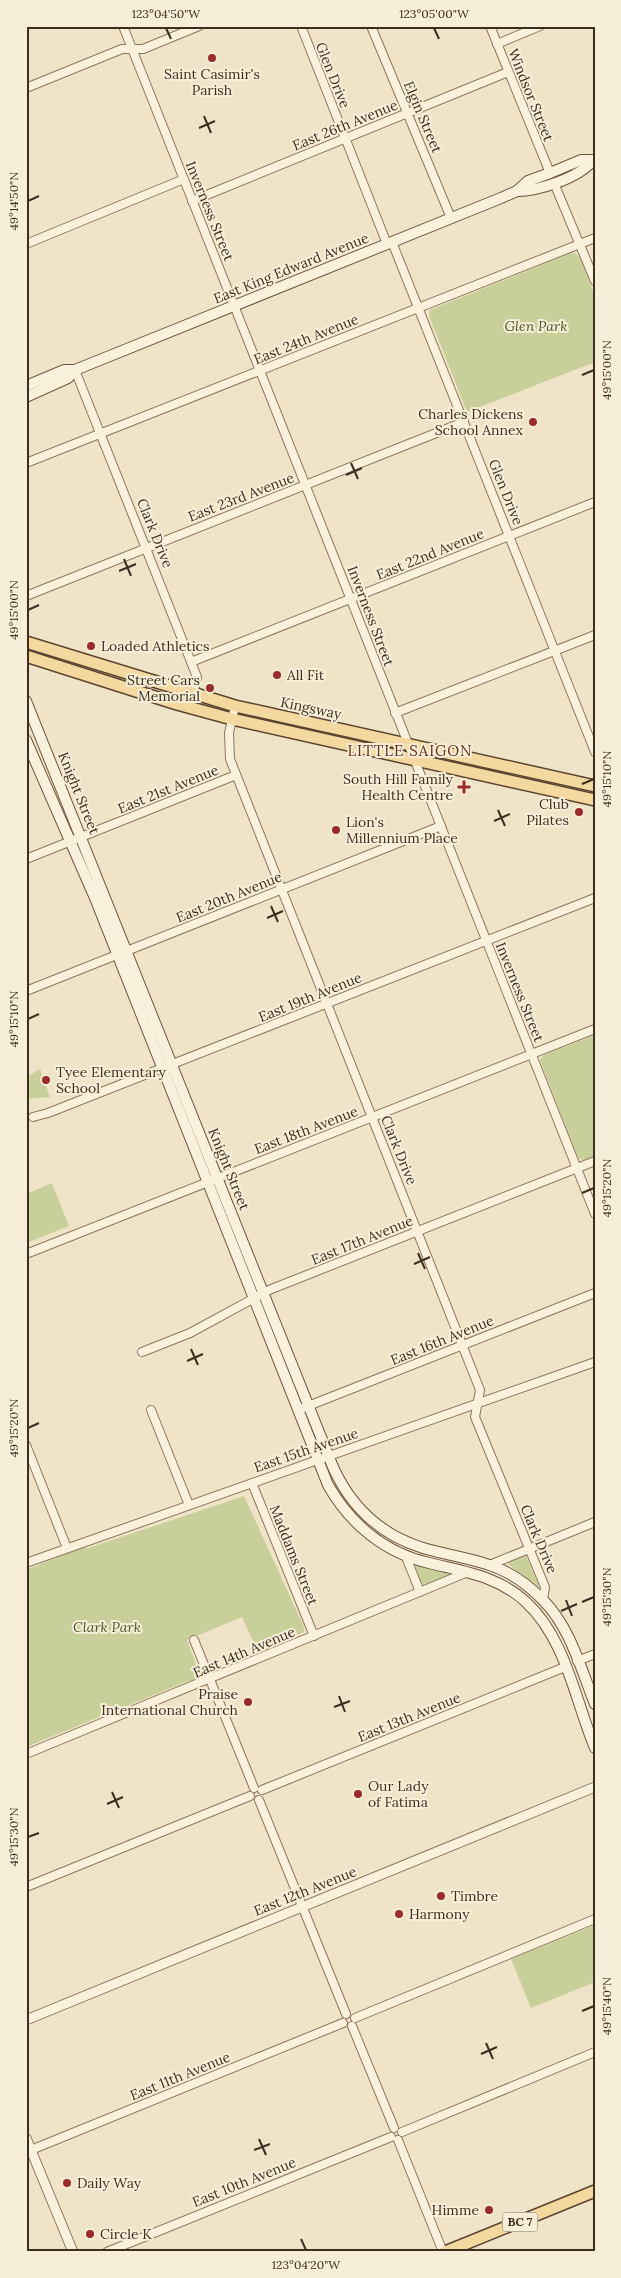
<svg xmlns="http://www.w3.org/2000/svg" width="621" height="2278" viewBox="0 0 621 2278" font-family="Lora,serif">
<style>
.green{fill:#c9cf9b}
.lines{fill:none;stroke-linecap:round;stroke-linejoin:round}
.minor-casing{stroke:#8d765c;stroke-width:10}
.tertiary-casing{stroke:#8d765c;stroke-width:11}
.secondary-casing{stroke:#6f573f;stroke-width:12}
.primary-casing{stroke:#5b4430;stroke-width:14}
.minor{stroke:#faf1dc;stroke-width:8}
.tertiary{stroke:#faf1dc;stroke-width:9}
.secondary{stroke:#faf1dc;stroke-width:10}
.primary{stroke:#f3d9a0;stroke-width:11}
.ticks{fill:none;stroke:#3d2e20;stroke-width:2}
.poi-dot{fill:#9e2a2b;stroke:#f7eed8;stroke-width:2}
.labels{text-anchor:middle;stroke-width:4;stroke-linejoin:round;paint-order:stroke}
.shield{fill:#f7eed8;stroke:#756857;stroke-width:1}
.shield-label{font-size:12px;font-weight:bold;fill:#3d2e20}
.poi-label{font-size:14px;fill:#3d2e20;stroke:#f7eed8;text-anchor:start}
.street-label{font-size:14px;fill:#3d2e20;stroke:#f7eed8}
.park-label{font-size:14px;font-style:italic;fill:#4d5a26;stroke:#f7eed8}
.neighbourhood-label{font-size:15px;letter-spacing:1px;fill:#6b2e1e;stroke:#f7eed8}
.neatline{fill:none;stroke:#3d2e20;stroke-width:2}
.ticks-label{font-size:12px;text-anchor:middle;fill:#3d2e20}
</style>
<rect width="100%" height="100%" fill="#f0e4c8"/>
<g class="green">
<path d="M 571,253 L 575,253 L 580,257 L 595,296 L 595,362 L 467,412 L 429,316 L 430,310 Z"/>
<path d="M 595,1035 L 595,1156 L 583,1160 L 578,1158 L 540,1060 L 544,1055 Z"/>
<path d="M 40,1069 L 50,1097 L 26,1099 L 26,1077 Z"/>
<path d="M 52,1183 L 69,1226 L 29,1242 L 26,1235 L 26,1194 Z"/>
<path d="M 244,1496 L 304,1627 L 304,1632 L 266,1650 L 261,1646 L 256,1648 L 242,1617 L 187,1640 L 196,1664 L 202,1672 L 200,1679 L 193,1682 L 188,1681 L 26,1747 L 26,1570 L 83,1547 L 88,1548 Z"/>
<path d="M 526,1556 L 539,1586 L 538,1586 L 509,1565 L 508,1563 Z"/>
<path d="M 416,1565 L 449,1572 L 451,1575 L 428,1585 L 423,1585 L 414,1568 Z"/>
<path d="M 595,1925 L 595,1982 L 531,2008 L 511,1959 Z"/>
</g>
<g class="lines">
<g class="minor-casing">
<g id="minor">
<path d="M 123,26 L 595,1214"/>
<path d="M 301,26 L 387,244"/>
<path d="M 371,26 L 451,218"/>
<path d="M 490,26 L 550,173"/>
<path d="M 497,44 L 540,26"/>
<path d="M 26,88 L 122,49 L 143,49 L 199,26"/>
<path d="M 554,183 L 595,281"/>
<path d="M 192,201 L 508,72"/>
<path d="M 392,242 L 595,752"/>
<path d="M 26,244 L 184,179"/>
<path d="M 75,370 L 197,677 L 190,708"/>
<path d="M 26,463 L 595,238"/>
<path d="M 26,596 L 464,422"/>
<path d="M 191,662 L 595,502"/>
<path d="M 235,706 L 229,733 L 230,759 L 480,1390 L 475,1417 L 545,1587 L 543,1600"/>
<path d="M 395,713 L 595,635"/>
<path d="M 26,859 L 236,775"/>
<path d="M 26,991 L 441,826"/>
<path d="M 33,1117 L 48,1113 L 595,898"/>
<path d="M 26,1254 L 595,1029"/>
<path d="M 142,1352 L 190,1333 L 269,1290 L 595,1161"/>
<path d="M 303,1408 L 595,1293"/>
<path d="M 151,1410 L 189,1505"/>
<path d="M 26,1445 L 67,1548"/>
<path d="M 252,1483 L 314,1636"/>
<path d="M 406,1557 L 420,1592"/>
<path d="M 26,1563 L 595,1362"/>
<path d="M 492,1564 L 595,1522"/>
<path d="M 194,1640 L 254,1788"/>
<path d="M 577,1661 L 595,1654"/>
<path d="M 26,1754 L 468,1572"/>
<path d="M 262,1790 L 565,1667"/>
<path d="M 259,1800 L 346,2014"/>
<path d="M 26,1887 L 250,1796"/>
<path d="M 355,2018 L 595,1919"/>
<path d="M 352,2026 L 394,2128"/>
<path d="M 402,2132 L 595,2052"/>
<path d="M 398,2140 L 443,2252"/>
<path d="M 26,2152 L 343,2023"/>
<path d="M 107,2252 L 391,2137"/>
</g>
</g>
<g class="tertiary-casing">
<g id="tertiary">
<path d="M 26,2020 L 595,1787"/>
<path d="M 26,2138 L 73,2252"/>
</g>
</g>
<g class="secondary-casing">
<g id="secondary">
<path d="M 517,191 C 538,191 579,178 592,161"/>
<path d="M 26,386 L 64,370 L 75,370 L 501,198 L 517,191 L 528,181 L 550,173 L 581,160 L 595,160"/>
<path d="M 26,397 L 68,378 L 75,370"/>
<path d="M 26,701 L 333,1467 C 351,1507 381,1535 423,1548 C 472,1562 503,1559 543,1600 C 570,1627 581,1669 595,1704"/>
<path d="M 26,740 L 95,898 L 328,1485 C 350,1524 385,1553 429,1563 C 465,1572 498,1576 526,1602 C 566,1639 575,1700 595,1748"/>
</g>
</g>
<g class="primary-casing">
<g id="primary">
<path d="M 26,642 L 235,706 L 595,786"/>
<path d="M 26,656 L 177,704 L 232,719 L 595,800"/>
<path d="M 445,2252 L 595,2191"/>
</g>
</g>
<use href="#minor" class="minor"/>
<use href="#tertiary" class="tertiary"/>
<use href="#secondary" class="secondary"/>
<use href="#primary" class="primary"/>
</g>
<path class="ticks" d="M 166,28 L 171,39M 434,28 L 439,39M 204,116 L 211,133M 199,128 L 215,121M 28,201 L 39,196M 582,375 L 594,370M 351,463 L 358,479M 346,475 L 362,468M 124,559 L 131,576M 119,571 L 136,564M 28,610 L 39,605M 582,784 L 594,779M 498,810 L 505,826M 494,821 L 510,814M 271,906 L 278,922M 267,918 L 283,911M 28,1019 L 39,1014M 582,1193 L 594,1188M 418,1253 L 425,1269M 414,1264 L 430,1257M 191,1349 L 198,1365M 187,1361 L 203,1354M 28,1428 L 39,1423M 566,1600 L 572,1616M 582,1602 L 594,1597M 561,1611 L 577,1604M 339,1696 L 345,1712M 334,1707 L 350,1701M 112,1792 L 119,1808M 107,1804 L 123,1797M 28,1837 L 39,1833M 582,2011 L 594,2006M 486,2043 L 493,2059M 481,2054 L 497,2047M 259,2139 L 266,2155M 254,2150 L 270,2144M 301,2239 L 306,2250"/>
<g class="poi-dot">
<circle cx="212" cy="58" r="5"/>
<circle cx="533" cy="422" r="5"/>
<circle cx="91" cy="646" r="5"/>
<circle cx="277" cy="675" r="5"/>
<circle cx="210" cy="688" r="5"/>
<path d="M461.5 779.5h5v5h5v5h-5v5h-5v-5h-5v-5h5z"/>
<circle cx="579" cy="812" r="5"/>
<circle cx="336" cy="830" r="5"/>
<circle cx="46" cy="1080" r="5"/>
<circle cx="248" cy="1702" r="5"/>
<circle cx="358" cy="1794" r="5"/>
<circle cx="441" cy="1896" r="5"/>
<circle cx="399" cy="1914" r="5"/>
<circle cx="67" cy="2183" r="5"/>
<circle cx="489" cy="2210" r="5"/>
<circle cx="90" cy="2234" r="5"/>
</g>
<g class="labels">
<rect class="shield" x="502.5" y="2212.5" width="35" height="19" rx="4"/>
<g class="shield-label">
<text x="520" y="2226">BC 7</text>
</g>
<g class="poi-label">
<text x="212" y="79" text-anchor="middle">Saint Casimir's<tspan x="212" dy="16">Parish</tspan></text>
<text x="523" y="419" text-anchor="end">Charles Dickens<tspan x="523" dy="16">School Annex</tspan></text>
<text x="101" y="651">Loaded Athletics</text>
<text x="287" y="680">All Fit</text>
<text x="200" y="685" text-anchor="end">Street Cars<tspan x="200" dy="16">Memorial</tspan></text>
<text x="453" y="784" text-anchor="end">South Hill Family<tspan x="453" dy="16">Health Centre</tspan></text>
<text x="569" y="809" text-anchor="end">Club<tspan x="569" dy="16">Pilates</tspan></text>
<text x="346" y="827">Lion's<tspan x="346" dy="16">Millennium Place</tspan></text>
<text x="56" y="1077">Tyee Elementary<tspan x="56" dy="16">School</tspan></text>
<text x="238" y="1699" text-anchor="end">Praise<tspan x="238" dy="16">International Church</tspan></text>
<text x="368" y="1791">Our Lady<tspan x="368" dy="16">of Fatima</tspan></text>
<text x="451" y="1901">Timbre</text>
<text x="409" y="1919">Harmony</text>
<text x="77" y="2188">Daily Way</text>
<text x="479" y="2215" text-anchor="end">Himme</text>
<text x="100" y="2239">Circle K</text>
</g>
<g class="street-label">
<text transform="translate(333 75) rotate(68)" y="5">Glen Drive</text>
<text transform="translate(531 95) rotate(68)" y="5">Windsor Street</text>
<text transform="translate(423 117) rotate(67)" y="5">Elgin Street</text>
<text transform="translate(345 125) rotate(-22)" y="5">East 26th Avenue</text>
<text transform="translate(210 211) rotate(68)" y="5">Inverness Street</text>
<text transform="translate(291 268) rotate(-22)" y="5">East King Edward Avenue</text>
<text transform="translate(306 339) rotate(-22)" y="5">East 24th Avenue</text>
<text transform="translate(506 492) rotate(68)" y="5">Glen Drive</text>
<text transform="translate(241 497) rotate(-21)" y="5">East 23rd Avenue</text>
<text transform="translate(155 533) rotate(68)" y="5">Clark Drive</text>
<text transform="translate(430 554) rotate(-22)" y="5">East 22nd Avenue</text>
<text transform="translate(371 616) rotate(69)" y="5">Inverness Street</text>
<text transform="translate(311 708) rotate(12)" y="5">Kingsway</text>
<text transform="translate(168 789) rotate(-22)" y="5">East 21st Avenue</text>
<text transform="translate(79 793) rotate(68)" y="5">Knight Street</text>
<text transform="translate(229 897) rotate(-22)" y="5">East 20th Avenue</text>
<text transform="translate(520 992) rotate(68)" y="5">Inverness Street</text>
<text transform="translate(310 997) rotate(-22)" y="5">East 19th Avenue</text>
<text transform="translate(306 1130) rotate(-21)" y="5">East 18th Avenue</text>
<text transform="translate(399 1150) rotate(68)" y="5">Clark Drive</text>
<text transform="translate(229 1169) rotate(68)" y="5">Knight Street</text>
<text transform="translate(362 1240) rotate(-22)" y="5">East 17th Avenue</text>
<text transform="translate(442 1340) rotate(-22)" y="5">East 16th Avenue</text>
<text transform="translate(306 1450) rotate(-19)" y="5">East 15th Avenue</text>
<text transform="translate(539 1539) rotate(67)" y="5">Clark Drive</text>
<text transform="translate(294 1555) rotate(68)" y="5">Maddams Street</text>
<text transform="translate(244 1652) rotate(-23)" y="5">East 14th Avenue</text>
<text transform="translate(409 1717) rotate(-22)" y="5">East 13th Avenue</text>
<text transform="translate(305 1891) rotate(-22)" y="5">East 12th Avenue</text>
<text transform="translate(180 2076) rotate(-22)" y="5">East 11th Avenue</text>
<text transform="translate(244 2182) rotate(-22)" y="5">East 10th Avenue</text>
</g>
<g class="park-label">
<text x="536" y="331">Glen Park</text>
<text x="107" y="1632">Clark Park</text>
</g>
<g class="neighbourhood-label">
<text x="410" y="756">LITTLE SAIGON</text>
</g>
</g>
<rect width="621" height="2278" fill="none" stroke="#f7eed8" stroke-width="55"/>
<rect x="28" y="28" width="566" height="2222" class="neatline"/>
<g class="ticks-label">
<text x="166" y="18">123°04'50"W</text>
<text x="434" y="18">123°05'00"W</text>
<text transform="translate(14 201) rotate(-90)" y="4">49°14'50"N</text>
<text transform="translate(607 370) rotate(-90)" y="4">49°15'00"N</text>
<text transform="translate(14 610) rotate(-90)" y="4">49°15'00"N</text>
<text transform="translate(607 779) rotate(-90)" y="4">49°15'10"N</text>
<text transform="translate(14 1019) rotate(-90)" y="4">49°15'10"N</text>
<text transform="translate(607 1188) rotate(-90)" y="4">49°15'20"N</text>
<text transform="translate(14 1428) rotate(-90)" y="4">49°15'20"N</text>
<text transform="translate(607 1597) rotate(-90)" y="4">49°15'30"N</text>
<text transform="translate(14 1837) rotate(-90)" y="4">49°15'30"N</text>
<text transform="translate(607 2006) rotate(-90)" y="4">49°15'40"N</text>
<text x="306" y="2269">123°04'20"W</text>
</g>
</svg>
